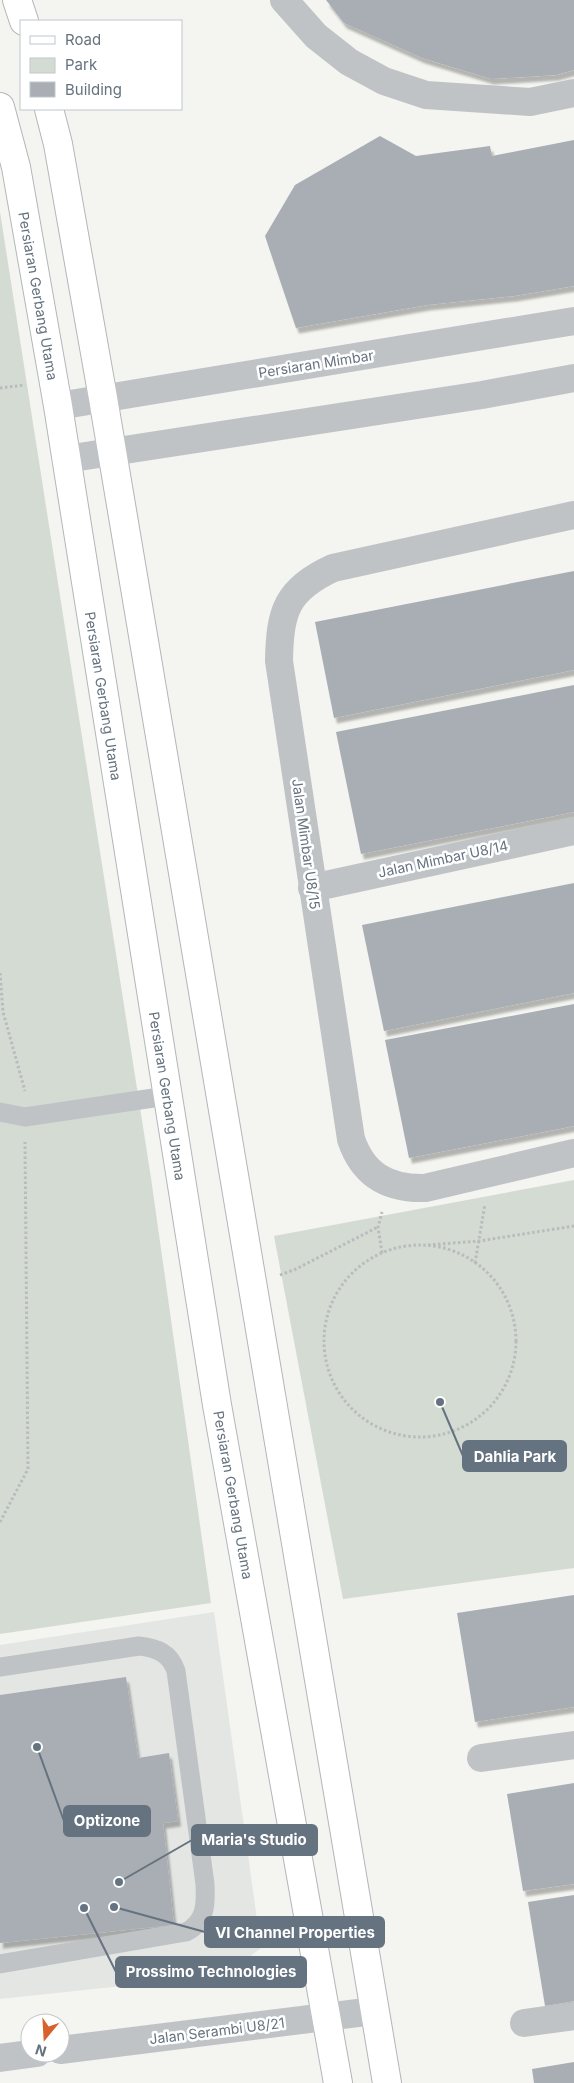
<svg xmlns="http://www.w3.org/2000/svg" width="574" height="2083" viewBox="0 0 574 2083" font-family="Inter,sans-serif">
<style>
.built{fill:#e4e6e4}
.green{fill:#d4dbd2}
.building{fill:#a8aeb4;filter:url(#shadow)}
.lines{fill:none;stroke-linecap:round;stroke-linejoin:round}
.secondary-casing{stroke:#b2b6ba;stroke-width:30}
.path{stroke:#b9bbbd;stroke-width:3;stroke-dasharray:2.5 2.5;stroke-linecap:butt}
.service{stroke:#bfc3c6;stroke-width:19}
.minor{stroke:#bfc3c6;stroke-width:28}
.tertiary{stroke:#bfc3c6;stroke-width:28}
.secondary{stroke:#fff;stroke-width:28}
.labels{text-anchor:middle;stroke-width:5;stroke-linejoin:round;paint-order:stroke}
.street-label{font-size:14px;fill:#65727f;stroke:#fff}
.leader{fill:none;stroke:#65727f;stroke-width:2}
.callout-dot{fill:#65727f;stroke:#fff;stroke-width:2}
.callout{fill:#65727f;stroke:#65727f;stroke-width:2}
.callout-label{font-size:15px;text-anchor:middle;font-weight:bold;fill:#fff}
</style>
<defs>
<filter id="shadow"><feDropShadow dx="3" dy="5.5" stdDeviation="1" flood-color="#0004"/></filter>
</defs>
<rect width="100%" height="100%" fill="#f4f4f0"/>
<path class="built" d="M 214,1612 L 261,1948 L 225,1975 L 0,1999 L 0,1645 Z"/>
<g class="green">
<path d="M 0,212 L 151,1178 L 211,1603 L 0,1634 Z"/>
<path d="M 574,1180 L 574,1568 L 343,1599 L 274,1236 Z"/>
</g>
<g class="building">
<path d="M 326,0 L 574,0 L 574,70 L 556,75 L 491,79 L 422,58 L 344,23 Z"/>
<path d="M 380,136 L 416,156 L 490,146 L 492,156 L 574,140 L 574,286 L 514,296 L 427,305 L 296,328 L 265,236 L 295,185 Z"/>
<path d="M 574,571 L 574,670 L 334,718 L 315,622 Z"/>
<path d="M 574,685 L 574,812 L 361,854 L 336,732 Z"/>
<path d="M 574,883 L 574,993 L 384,1031 L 362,925 Z"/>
<path d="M 574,1004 L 574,1126 L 409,1158 L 385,1040 Z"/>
<path d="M 574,1595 L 574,1707 L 475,1722 L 457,1613 Z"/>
<path d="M 126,1677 L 138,1758 L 169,1753 L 178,1821 L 163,1823 L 174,1925 L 0,1943 L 0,1695 Z"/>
<path d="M 574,1783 L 574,1884 L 523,1891 L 507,1794 Z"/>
<path d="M 574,1895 L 574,2001 L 545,2006 L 528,1902 Z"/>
<path d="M 574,2062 L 574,2083 L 534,2083 L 532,2069 Z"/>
</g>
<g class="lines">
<g class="secondary-casing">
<g id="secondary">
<path d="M 17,0 L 24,21"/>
<path d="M 0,107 L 16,167 L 58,406 L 217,1405 L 338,2083"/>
<path d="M 49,109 L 58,144 L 103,398 L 387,2083"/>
</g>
</g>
<g class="path">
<path d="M 0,388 L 25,385"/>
<path d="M 0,973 L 3,1012 L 25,1091"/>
<path d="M 428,1245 L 479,1241 L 574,1226"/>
<circle cx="420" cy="1341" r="96"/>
<path d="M 382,1253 L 378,1227 L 382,1212"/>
<path d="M 475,1263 L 485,1204"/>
<path d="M 280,1275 L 296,1269 L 378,1227"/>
<path d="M 0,1522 L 28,1469 L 25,1142"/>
</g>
<g class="service">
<path d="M 0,1112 L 25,1117 L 167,1096"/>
<path d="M 0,1667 L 139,1646 C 157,1648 170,1653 176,1671 L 205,1884 C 206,1904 206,1922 186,1932 L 0,1964"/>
</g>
<g class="minor">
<path d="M 284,0 L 316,36 L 349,62 L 384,81 L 426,95 L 530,102 L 574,93"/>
<path d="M 574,515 L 333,568 C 286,590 280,611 279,661 L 351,1139 C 363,1175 388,1189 425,1188 L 574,1153"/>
<path d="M 312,888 L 574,831"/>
<path d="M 481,1758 L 574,1745"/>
<path d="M 524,2023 L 574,2016"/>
</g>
<g class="tertiary">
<path d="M 58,406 L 574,321"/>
<path d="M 66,459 L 482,395 L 574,378"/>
<path d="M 60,2050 L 374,2011"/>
<path d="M 0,2058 L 37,2053"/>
</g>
<use href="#secondary" class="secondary"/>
</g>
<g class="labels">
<g class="street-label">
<text transform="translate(38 296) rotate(80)" y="5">Persiaran Gerbang Utama</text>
<text transform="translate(316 364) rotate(-9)" y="5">Persiaran Mimbar</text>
<text transform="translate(103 696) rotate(81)" y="5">Persiaran Gerbang Utama</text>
<text transform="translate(306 844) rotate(82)" y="5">Jalan Mimbar U8/15</text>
<text transform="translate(443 859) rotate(-12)" y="5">Jalan Mimbar U8/14</text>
<text transform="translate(167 1096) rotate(81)" y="5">Persiaran Gerbang Utama</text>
<text transform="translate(233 1495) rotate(80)" y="5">Persiaran Gerbang Utama</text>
<text transform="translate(217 2031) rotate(-7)" y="5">Jalan Serambi U8/21</text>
</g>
</g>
<path class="leader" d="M440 1402L463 1456M37 1747L64 1821M119 1882L192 1840M114 1907L205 1932M84 1908L116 1972"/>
<g class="callout-dot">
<circle cx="440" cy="1402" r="5"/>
<circle cx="37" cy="1747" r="5"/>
<circle cx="119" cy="1882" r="5"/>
<circle cx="114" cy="1907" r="5"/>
<circle cx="84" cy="1908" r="5"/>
</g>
<g class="callout">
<rect x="463" y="1441" width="103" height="30" rx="5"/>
<rect x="64" y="1806" width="86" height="30" rx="5"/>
<rect x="192" y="1825" width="125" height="30" rx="5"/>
<rect x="205" y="1917" width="179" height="30" rx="5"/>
<rect x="116" y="1957" width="190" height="30" rx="5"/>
</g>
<g class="callout-label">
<text x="515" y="1462">Dahlia Park</text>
<text x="107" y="1826">Optizone</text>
<text x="254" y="1845">Maria's Studio</text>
<text x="295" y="1938">VI Channel Properties</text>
<text x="211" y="1977">Prossimo Technologies</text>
</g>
<rect x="20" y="20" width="162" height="90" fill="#ffffff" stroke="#c1c7cc"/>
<rect x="30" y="36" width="25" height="8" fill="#ffffff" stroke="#c1c7cc"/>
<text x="65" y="45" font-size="15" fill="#65727f">Road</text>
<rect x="30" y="58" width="25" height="15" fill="#d4dbd2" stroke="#c1c7cc"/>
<text x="65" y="70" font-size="15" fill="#65727f">Park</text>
<rect x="30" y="82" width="25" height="15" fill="#a8aeb4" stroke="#c1c7cc"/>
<text x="65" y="95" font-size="15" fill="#65727f">Building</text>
<g transform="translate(45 2038) rotate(198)"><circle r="24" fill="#ffffff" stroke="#c1c7cc"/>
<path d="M0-4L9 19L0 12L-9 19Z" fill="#d7622e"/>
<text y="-8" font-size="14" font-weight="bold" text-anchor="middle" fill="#65727f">N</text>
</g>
</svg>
